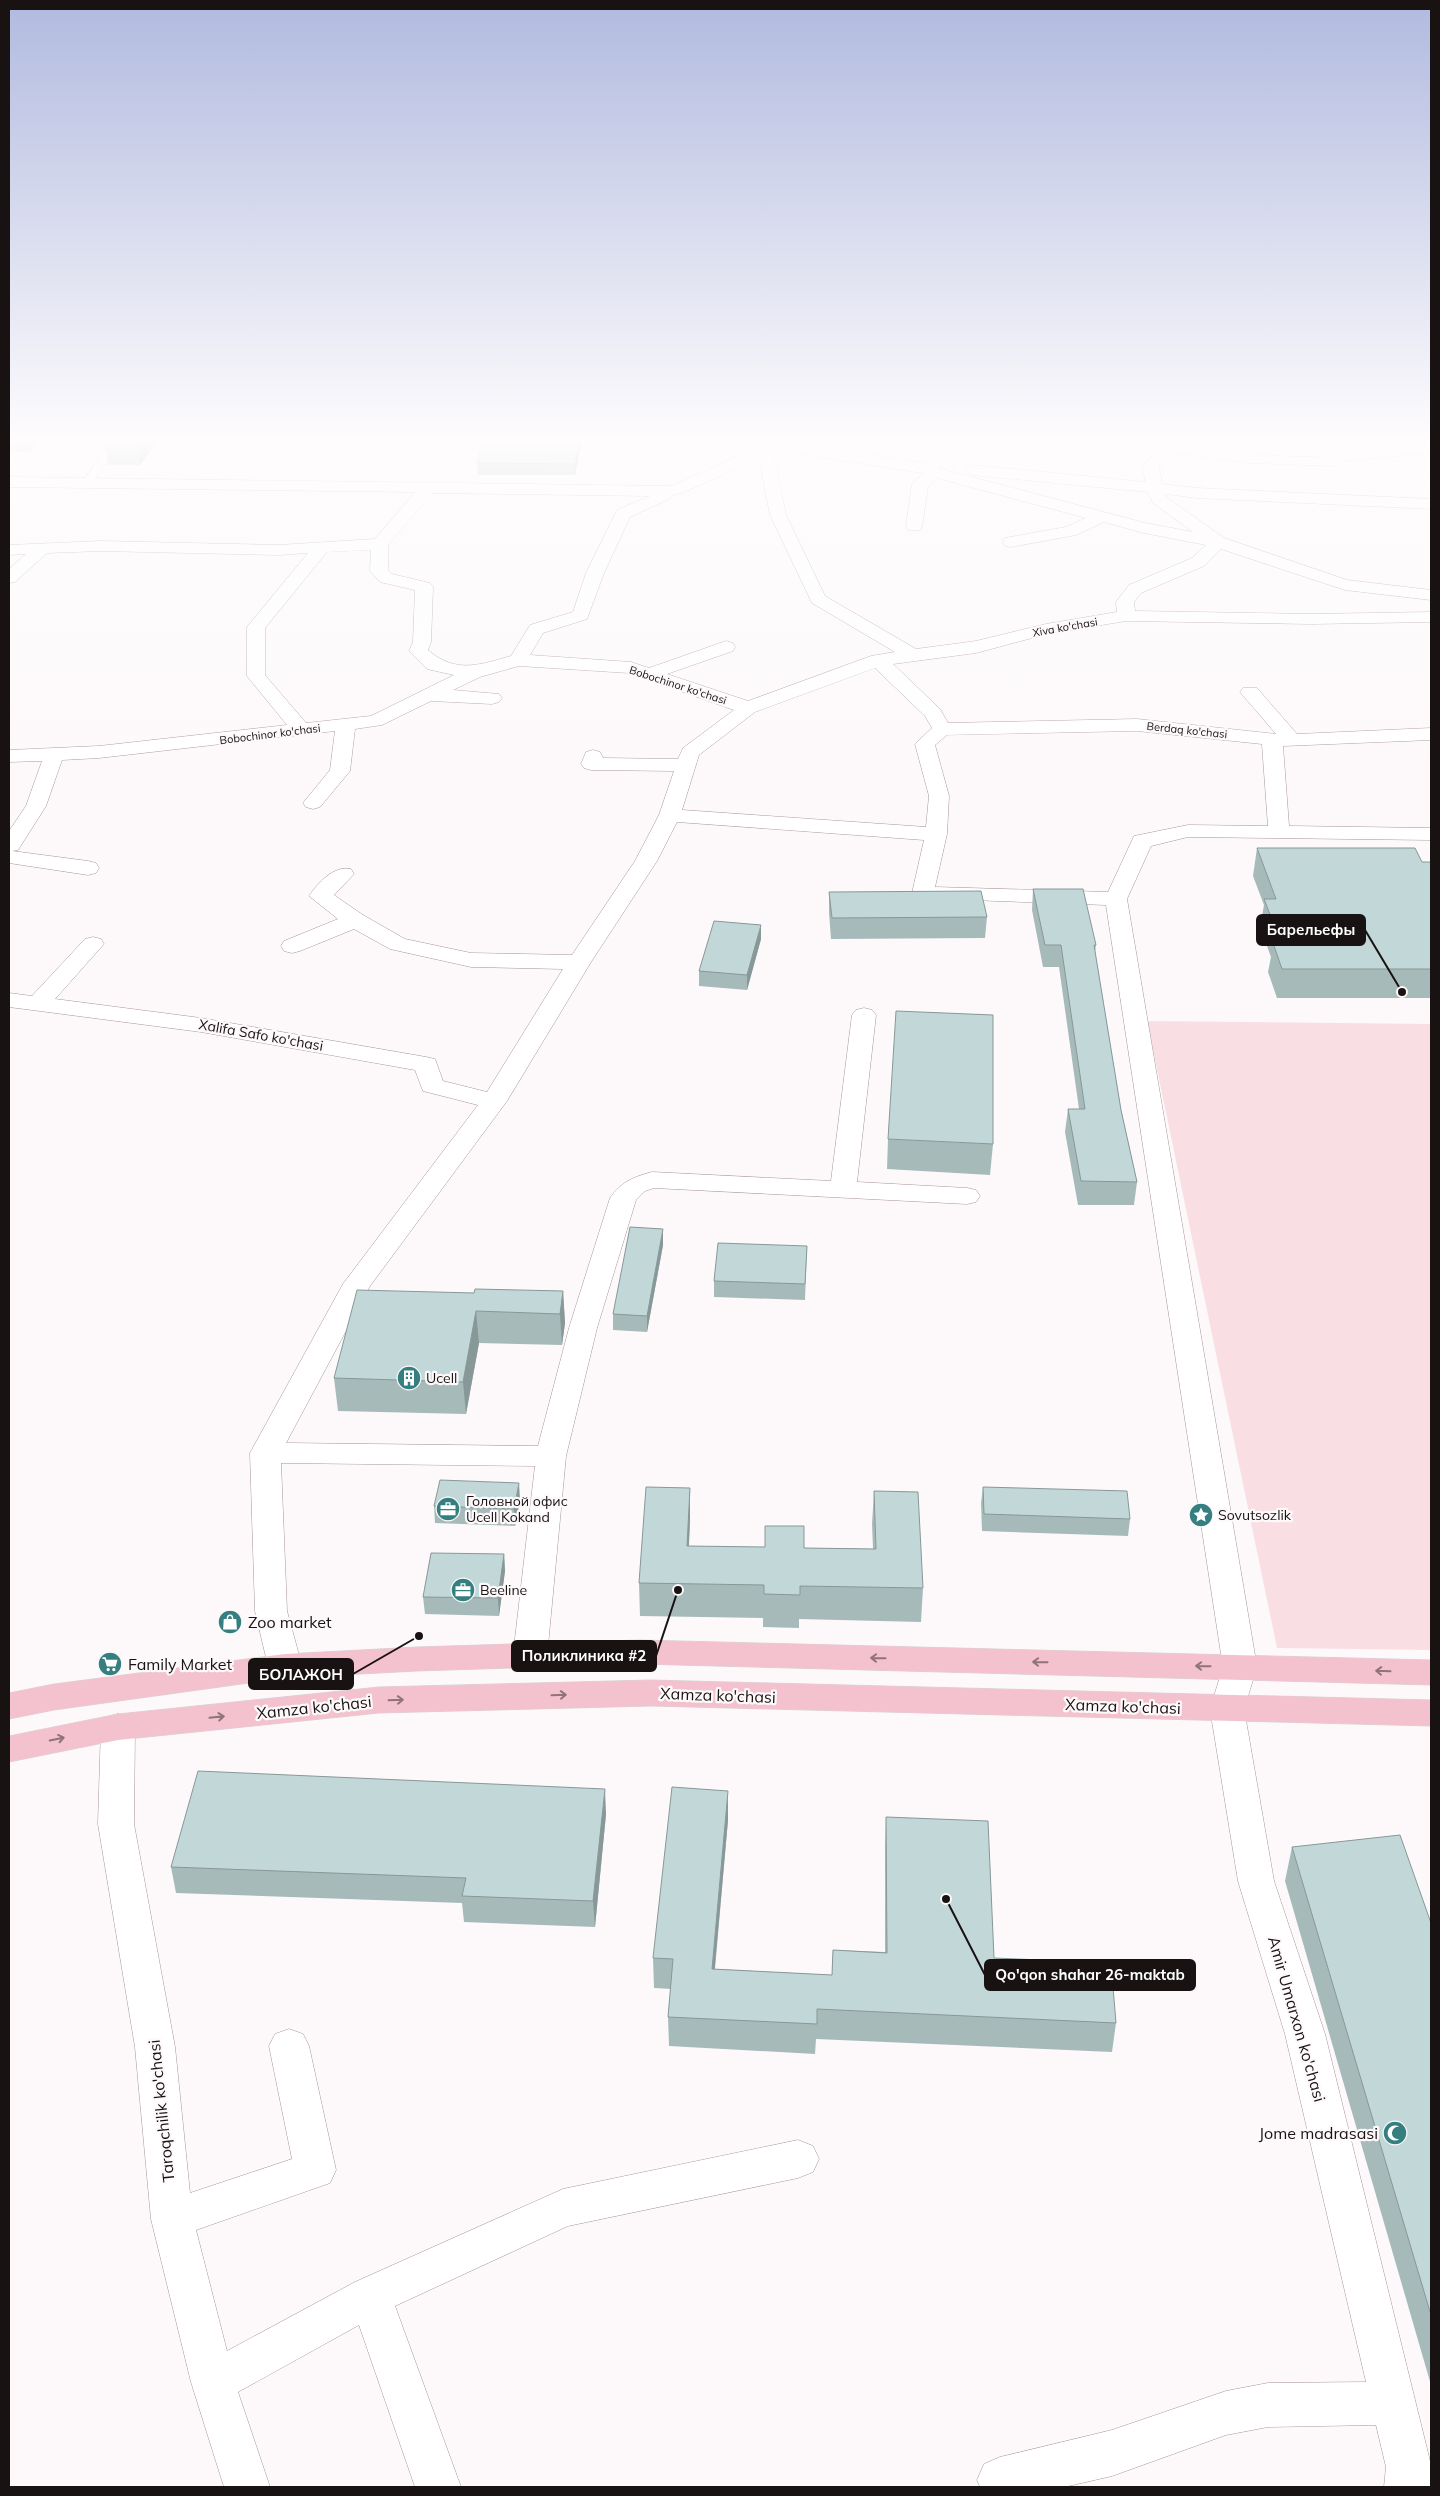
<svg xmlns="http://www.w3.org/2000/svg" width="1440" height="2496" viewBox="0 0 1440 2496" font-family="Mulish,sans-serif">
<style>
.green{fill:#f9dfe4}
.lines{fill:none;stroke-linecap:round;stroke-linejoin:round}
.service-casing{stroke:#a89599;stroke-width:1}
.minor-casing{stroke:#a89599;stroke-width:1}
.primary-casing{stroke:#d6d4d5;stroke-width:1}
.service{fill:#fff;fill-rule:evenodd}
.minor{fill:#fff;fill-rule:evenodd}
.primary{fill:#f3c2ce;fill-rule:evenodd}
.wall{fill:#a7baba}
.shaded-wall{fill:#889797}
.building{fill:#c2d8d8;stroke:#889797}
.oneway{stroke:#91737a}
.labels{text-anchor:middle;stroke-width:4.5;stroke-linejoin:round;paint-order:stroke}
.far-street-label{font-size:11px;fill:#191213;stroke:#fdf9fa}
.street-label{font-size:14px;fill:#191213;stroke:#fdf9fa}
.poi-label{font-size:14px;fill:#191213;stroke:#fdf9fa;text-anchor:start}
.near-poi-label{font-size:16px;fill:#191213;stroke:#fdf9fa;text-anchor:start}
.near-street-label{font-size:16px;fill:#191213;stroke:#fdf9fa}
.leader{fill:none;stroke:#191213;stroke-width:2}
.callout-dot{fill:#191213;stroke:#fdf9fa;stroke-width:2}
.callout{fill:#191213;stroke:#191213;stroke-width:2}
.callout-label{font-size:15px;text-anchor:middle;font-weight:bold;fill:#fff}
</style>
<rect width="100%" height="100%" fill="#fdf9fa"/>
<path class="green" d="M 1147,1021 L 1431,1024 L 1431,1650 L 1277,1648 Z"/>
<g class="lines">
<g class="service-casing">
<path id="service" d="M 114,437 L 124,437 L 91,485 L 83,485 L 82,483 Z"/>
</g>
<g class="minor-casing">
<g id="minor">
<path d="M 737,437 L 757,437 L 765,440 L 925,463 L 948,437 L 964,437 L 938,468 L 1145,523 L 1193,532 L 1153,503 L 1148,492 L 972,475 L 964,470 L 972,465 L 1145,482 L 1143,465 L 1154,454 L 1126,440 L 1123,437 L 1143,437 L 1162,446 L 1173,437 L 1190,437 L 1182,446 C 1224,452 1285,459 1327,456 C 1331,456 1333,453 1337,452 L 1431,443 L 1431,453 L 1343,461 L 1335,466 L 1251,463 L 1173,453 L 1159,466 L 1162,484 L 1197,488 L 1431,499 L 1431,509 L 1197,498 L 1165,494 L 1166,497 L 1224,538 L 1347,580 L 1431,590 L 1431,600 L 1345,590 L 1221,549 L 1204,566 L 1141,593 L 1134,602 L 1135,611 L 1311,614 L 1431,612 L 1431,622 L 1311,624 L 1126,621 L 1047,634 L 976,653 L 893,664 L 940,709 L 948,723 L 1137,719 L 1276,734 L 1240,692 L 1243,688 L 1257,688 L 1297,734 L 1431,728 L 1431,740 L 1283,746 L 1289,826 L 1431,828 L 1431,840 L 1188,837 L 1151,846 L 1127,899 L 1257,1667 L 1244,1709 L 1274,1881 L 1325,2034 L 1431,2465 L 1430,2487 L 1384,2487 L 1386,2467 L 1376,2425 L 1268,2427 L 1226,2435 L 1112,2476 L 1064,2487 L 980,2487 L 977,2480 L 984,2464 L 1000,2457 L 1112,2430 L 1226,2391 L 1268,2383 L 1366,2382 L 1285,2034 L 1238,1881 L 1210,1709 L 1223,1667 L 1106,905 L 915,898 L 912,893 L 924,840 L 677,822 L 657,861 L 591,962 L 507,1101 L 370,1286 L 286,1443 L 538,1446 L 569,1328 L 610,1198 C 621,1182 633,1177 652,1172 L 831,1181 L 852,1015 L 856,1010 L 864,1008 L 872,1010 L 876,1015 L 857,1182 L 967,1188 L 976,1190 L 980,1196 L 976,1202 L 967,1204 L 654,1188 L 645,1191 L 636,1200 L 597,1328 L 566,1456 L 547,1656 L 542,1665 L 530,1668 L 518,1665 L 513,1656 L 535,1466 L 281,1463 L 287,1611 L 302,1666 L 297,1675 L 285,1678 L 273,1675 L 268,1666 L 255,1611 L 250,1453 L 343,1284 L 478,1105 L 423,1091 L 415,1070 L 201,1032 L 9,1007 L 9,993 L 32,996 L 85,939 L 93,937 L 101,939 L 104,944 L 55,999 L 201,1018 L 426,1057 L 435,1059 L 443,1081 L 487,1092 L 563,969 L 471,967 L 390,949 L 354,929 L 300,951 L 292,953 L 284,951 L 281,946 L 284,941 L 338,919 L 309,896 C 318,883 334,865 351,869 L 354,874 L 334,895 L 363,915 L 405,939 L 471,953 L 572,955 L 635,861 L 659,815 L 674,771 L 591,770 L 584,768 L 581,764 L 586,752 L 593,750 L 600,752 L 603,758 L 678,759 L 683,748 L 734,710 L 629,673 L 519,666 L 480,677 L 453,690 L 499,694 L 502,698 L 499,702 L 492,704 L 431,701 L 382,725 L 355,729 L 350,771 L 320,807 L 313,809 L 306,807 L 303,803 L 330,770 L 335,731 L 99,758 L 62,760 L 46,806 L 18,850 L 12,851 L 88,861 L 96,863 L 99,868 L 96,873 L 88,875 L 9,863 L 9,831 L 26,806 L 42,761 L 9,762 L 9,750 L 99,746 L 287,725 L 247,676 L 247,627 L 308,553 L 279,555 L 101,551 L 47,553 L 15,582 L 9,583 L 9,569 L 26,554 L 9,555 L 9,545 L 101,541 L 279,545 L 375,539 L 415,492 L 9,487 L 9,477 L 666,486 L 674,485 L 756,448 ZM 773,450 L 923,473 L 912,484 L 906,526 L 908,530 L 920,530 L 922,526 L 928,486 L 937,478 L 1086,518 L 1066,527 L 1005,538 L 1003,542 L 1005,546 L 1011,547 L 1076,535 L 1104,522 L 1144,533 L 1206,545 L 1192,558 L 1129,585 L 1116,602 L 1117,612 L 1046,624 L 976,641 L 916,649 L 825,596 L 786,515 ZM 759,459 L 770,515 L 812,603 L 895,652 L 871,656 L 748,701 L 667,674 L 733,651 L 735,647 L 733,643 L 726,641 L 649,668 L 631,662 L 530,655 L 543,633 L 587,619 L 604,573 L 630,517 L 671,498 L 673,495 L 684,492 ZM 432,493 L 650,496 L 617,510 L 615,514 L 586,573 L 573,612 L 530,625 L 511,656 C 479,665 456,674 428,650 L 431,642 L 433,587 L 430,583 L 392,574 L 388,570 L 388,545 ZM 371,550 L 370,571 L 380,582 L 415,590 L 413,642 L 409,651 L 427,669 L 454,675 L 371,716 L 306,723 L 265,675 L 265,628 L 327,552 ZM 875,668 L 925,716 L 932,728 L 915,744 L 929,796 L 926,827 L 682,810 L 699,755 L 755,712 ZM 1137,731 L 1262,744 L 1268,826 L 1188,825 L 1134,836 L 1108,892 L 935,887 L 947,834 L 949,796 L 935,745 L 947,735 Z"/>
<path d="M 118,1714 L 130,1718 L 135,1727 L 134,1824 L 175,2047 L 190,2193 L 292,2159 L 269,2046 L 275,2034 L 289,2029 L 303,2034 L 309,2046 L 336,2170 L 330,2183 L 196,2230 L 227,2351 L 355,2282 L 563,2189 L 798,2140 L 813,2146 L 819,2159 L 813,2172 L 798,2178 L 568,2226 L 395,2306 L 461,2487 L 415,2487 L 359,2325 L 238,2392 L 270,2487 L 224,2487 L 191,2382 L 151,2219 L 135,2047 L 98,1824 L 101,1727 L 106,1718 Z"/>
</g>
</g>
<g class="primary-casing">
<g id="primary">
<path d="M 639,1640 L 1431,1660 L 1431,1685 L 639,1664 L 417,1671 L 285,1678 L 54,1710 L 9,1719 L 9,1693 L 54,1684 L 285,1654 L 417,1647 Z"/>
<path d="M 651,1680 L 1431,1700 L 1431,1726 L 651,1706 L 379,1713 L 118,1740 L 9,1762 L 9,1736 L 118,1714 L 379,1687 Z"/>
</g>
</g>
<use href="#service" class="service"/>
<use href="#minor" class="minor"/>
<use href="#primary" class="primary"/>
</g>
<g class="wall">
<path d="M 9,437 L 41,437 L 29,452 L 9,452 Z"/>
<path d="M 160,437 L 140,465 L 108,465 L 106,448 Z"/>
<path d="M 485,437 L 582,437 L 575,475 L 478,475 L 477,463 Z"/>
<path d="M 1257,848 L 1422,862 L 1431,862 L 1431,998 L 1277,998 L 1268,972 L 1271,957 L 1260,927 L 1264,905 L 1253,876 Z"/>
<path d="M 1033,889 L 1096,945 L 1095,952 L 1121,1110 L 1137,1182 L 1134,1205 L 1078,1205 L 1065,1132 L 1068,1109 L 1079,1109 L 1059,967 L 1043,967 L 1032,910 Z"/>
<path d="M 829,892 L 987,917 L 985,938 L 831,939 L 829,913 Z"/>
<path d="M 761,939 L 747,990 L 699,986 L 699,971 Z"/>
<path d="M 888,1139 L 993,1144 L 990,1175 L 887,1169 Z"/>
<path d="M 663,1245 L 647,1332 L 613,1330 L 613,1314 Z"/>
<path d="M 807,1246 L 805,1300 L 714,1297 L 714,1281 Z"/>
<path d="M 563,1291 L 565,1323 L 562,1345 L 479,1343 L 466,1414 L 338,1411 L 334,1378 L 474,1293 Z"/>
<path d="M 983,1487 L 1130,1519 L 1128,1536 L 982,1531 L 981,1503 Z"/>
<path d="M 690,1488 L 690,1520 L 689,1546 L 873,1549 L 872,1524 L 874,1491 L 923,1588 L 921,1622 L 799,1619 L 799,1628 L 763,1627 L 763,1618 L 640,1616 L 639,1583 Z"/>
<path d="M 520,1500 L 515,1526 L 435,1523 L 434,1506 Z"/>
<path d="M 504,1554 L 505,1571 L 499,1616 L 425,1614 L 423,1597 Z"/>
<path d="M 606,1814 L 595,1927 L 464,1922 L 462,1903 L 176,1893 L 171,1867 Z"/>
<path d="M 886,1817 L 994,1958 L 1116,2023 L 1112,2052 L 816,2039 L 815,2054 L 669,2046 L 668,2017 L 671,1989 L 654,1988 L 653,1958 L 728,1820 L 715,1969 L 832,1975 L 833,1950 L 885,1952 L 885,1846 Z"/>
<path d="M 1292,1847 L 1431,1923 L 1431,2385 L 1285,1881 Z"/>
</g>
<g class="shaded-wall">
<path d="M 27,437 L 41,437 L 29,452 Z"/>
<path d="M 146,437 L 160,437 L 140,465 L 137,448 Z"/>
<path d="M 580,437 L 582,437 L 582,440 L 575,475 L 575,464 Z"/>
<path d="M 761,925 L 761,939 L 747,990 L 747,975 Z"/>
<path d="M 663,1229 L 663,1245 L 647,1332 L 647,1316 Z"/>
<path d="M 563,1291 L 565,1323 L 562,1345 L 560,1314 Z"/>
<path d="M 476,1311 L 479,1343 L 466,1414 L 463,1382 Z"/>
<path d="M 519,1483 L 520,1500 L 515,1526 L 514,1509 Z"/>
<path d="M 690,1488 L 690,1520 L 687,1579 L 687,1546 Z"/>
<path d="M 504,1554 L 505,1571 L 499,1616 L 498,1598 Z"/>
<path d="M 605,1789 L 606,1814 L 595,1927 L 593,1901 Z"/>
<path d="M 728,1791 L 728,1820 L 712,1998 L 712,1969 Z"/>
</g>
<g class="building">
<path d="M 114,437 L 146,437 L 137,448 L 106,448 Z"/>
<path d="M 485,437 L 580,437 L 575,464 L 477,463 Z"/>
<path d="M 1257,848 L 1415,848 L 1422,862 L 1431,862 L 1431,969 L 1282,969 L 1273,943 L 1281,943 L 1264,899 L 1276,899 Z"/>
<path d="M 1033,889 L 1083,889 L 1096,945 L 1094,945 L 1121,1110 L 1137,1182 L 1081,1181 L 1068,1109 L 1085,1109 L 1061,945 L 1045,945 Z"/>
<path d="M 981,891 L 987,917 L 832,918 L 829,892 Z"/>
<path d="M 714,921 L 761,925 L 747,975 L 699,971 Z"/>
<path d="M 896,1011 L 993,1015 L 993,1144 L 888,1139 Z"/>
<path d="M 630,1227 L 663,1229 L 647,1316 L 613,1314 Z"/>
<path d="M 718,1243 L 807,1246 L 805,1284 L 714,1281 Z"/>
<path d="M 475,1289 L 563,1291 L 560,1314 L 476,1311 L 463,1382 L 334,1378 L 357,1290 L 474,1293 Z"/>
<path d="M 440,1480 L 519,1483 L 514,1509 L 434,1506 Z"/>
<path d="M 646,1487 L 690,1488 L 687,1546 L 765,1547 L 765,1526 L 804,1526 L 804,1548 L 876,1549 L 874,1491 L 918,1492 L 923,1588 L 800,1586 L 800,1595 L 764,1594 L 764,1585 L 639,1583 Z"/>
<path d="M 983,1487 L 1127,1491 L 1130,1519 L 984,1514 Z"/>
<path d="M 431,1553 L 504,1554 L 498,1598 L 423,1597 Z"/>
<path d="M 198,1771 L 605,1789 L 593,1901 L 462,1896 L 466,1878 L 171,1867 Z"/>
<path d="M 672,1787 L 728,1791 L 712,1969 L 832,1975 L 833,1950 L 887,1953 L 886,1817 L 988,1821 L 994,1958 L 1111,1963 L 1116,2023 L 817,2009 L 817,2024 L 668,2017 L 673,1959 L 653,1958 Z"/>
<path d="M 1400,1835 L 1431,1923 L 1431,2315 L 1292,1847 Z"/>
</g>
<defs><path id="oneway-shaft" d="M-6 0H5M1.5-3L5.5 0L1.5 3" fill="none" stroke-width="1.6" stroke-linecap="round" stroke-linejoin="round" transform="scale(1.25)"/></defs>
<g class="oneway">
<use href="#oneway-shaft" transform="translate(878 1658) rotate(-179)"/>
<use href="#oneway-shaft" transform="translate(1040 1662) rotate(-179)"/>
<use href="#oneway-shaft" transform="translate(1203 1666) rotate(-179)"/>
<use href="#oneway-shaft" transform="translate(1383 1671) rotate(-178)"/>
<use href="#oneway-shaft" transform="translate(559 1695) rotate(-2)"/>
<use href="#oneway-shaft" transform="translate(396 1700) rotate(-2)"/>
<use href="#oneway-shaft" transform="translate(217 1717) rotate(-6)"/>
<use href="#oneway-shaft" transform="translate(57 1739) rotate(-12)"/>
</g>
<linearGradient id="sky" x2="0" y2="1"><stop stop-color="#b1badf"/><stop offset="0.56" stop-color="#fefcfd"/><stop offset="1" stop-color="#fefcfd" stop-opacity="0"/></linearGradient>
<rect width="1440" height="786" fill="url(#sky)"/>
<defs>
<g id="building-disc" transform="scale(1.25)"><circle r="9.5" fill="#367f80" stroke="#fdf9fa"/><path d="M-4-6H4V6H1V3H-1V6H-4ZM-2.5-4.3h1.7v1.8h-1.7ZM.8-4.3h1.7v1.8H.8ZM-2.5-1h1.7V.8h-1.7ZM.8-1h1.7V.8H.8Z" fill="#fff"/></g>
<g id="office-disc" transform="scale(1.25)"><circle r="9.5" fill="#367f80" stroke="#fdf9fa"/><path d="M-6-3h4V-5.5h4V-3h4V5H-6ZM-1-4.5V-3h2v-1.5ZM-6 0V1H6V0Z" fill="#fff"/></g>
<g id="sight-disc" transform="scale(1.25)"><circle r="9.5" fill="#367f80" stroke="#fdf9fa"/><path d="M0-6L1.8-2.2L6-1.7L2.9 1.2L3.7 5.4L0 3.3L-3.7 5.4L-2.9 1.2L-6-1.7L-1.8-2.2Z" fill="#fff"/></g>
<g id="shop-disc" transform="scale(1.25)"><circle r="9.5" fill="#367f80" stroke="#fdf9fa"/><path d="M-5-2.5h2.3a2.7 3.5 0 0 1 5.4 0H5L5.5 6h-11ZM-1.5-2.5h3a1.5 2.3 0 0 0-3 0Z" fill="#fff"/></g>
<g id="supermarket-disc" transform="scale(1.25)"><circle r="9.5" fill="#367f80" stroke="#fdf9fa"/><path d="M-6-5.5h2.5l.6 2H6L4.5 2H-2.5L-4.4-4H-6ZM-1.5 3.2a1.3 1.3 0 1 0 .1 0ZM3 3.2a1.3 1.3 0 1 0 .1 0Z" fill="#fff"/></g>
<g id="mosque-disc" transform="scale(1.25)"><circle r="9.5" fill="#367f80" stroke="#fdf9fa"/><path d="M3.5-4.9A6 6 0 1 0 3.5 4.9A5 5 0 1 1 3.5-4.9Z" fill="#fff"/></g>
</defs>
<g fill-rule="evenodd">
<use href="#building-disc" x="409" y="1378"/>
<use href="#office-disc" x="448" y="1509"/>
<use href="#sight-disc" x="1201" y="1515"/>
<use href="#office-disc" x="463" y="1590"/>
<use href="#shop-disc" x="230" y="1622"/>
<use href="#supermarket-disc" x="110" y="1664"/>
<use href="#mosque-disc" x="1395" y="2133"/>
</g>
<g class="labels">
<g class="far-street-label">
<text transform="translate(1065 627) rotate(-10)" y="4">Xiva ko'chasi</text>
<text transform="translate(678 685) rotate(18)" y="4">Bobochinor ko'chasi</text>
<text transform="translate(1187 730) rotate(6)" y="4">Berdaq ko'chasi</text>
<text transform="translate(270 734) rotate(-7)" y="4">Bobochinor ko'chasi</text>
</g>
<g class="street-label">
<text transform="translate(261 1035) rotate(10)" y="5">Xalifa Safo ko'chasi</text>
</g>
<g class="poi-label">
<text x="426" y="1383">Ucell</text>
<text x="466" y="1506">Головной офис<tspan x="466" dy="16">Ucell Kokand</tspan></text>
<text x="1218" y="1520">Sovutsozlik</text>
<text x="480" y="1595">Beeline</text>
</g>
<g class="near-poi-label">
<text x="248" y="1628">Zoo market</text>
<text x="128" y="1670">Family Market</text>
<text x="1378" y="2139" text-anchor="end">Jome madrasasi</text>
</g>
<g class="near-street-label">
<text transform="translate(718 1695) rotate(2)" y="6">Xamza ko'chasi</text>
<text transform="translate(1123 1706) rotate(2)" y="6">Xamza ko'chasi</text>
<text transform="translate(314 1707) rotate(-6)" y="6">Xamza ko'chasi</text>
<text transform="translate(1297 2019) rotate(74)" y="6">Amir Umarxon ko'chasi</text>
<text transform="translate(161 2111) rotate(-96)" y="6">Taroqchilik ko'chasi</text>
</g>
</g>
<path class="leader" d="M1402 992L1365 930M678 1590L656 1656M419 1636L353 1674M946 1899L985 1975"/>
<g class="callout-dot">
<circle cx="1402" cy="992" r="5"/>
<circle cx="678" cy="1590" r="5"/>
<circle cx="419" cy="1636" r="5"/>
<circle cx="946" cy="1899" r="5"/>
</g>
<g class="callout">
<rect x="1257" y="915" width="108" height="30" rx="5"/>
<rect x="512" y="1641" width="144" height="30" rx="5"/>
<rect x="249" y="1659" width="104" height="30" rx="5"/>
<rect x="985" y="1960" width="210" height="30" rx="5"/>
</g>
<g class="callout-label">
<text x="1311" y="935">Барельефы</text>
<text x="584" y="1661">Поликлиника #2</text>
<text x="301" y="1680">БОЛАЖОН</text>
<text x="1090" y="1980">Qo'qon shahar 26-maktab</text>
</g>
<rect width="1440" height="2496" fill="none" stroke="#191213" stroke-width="20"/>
</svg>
